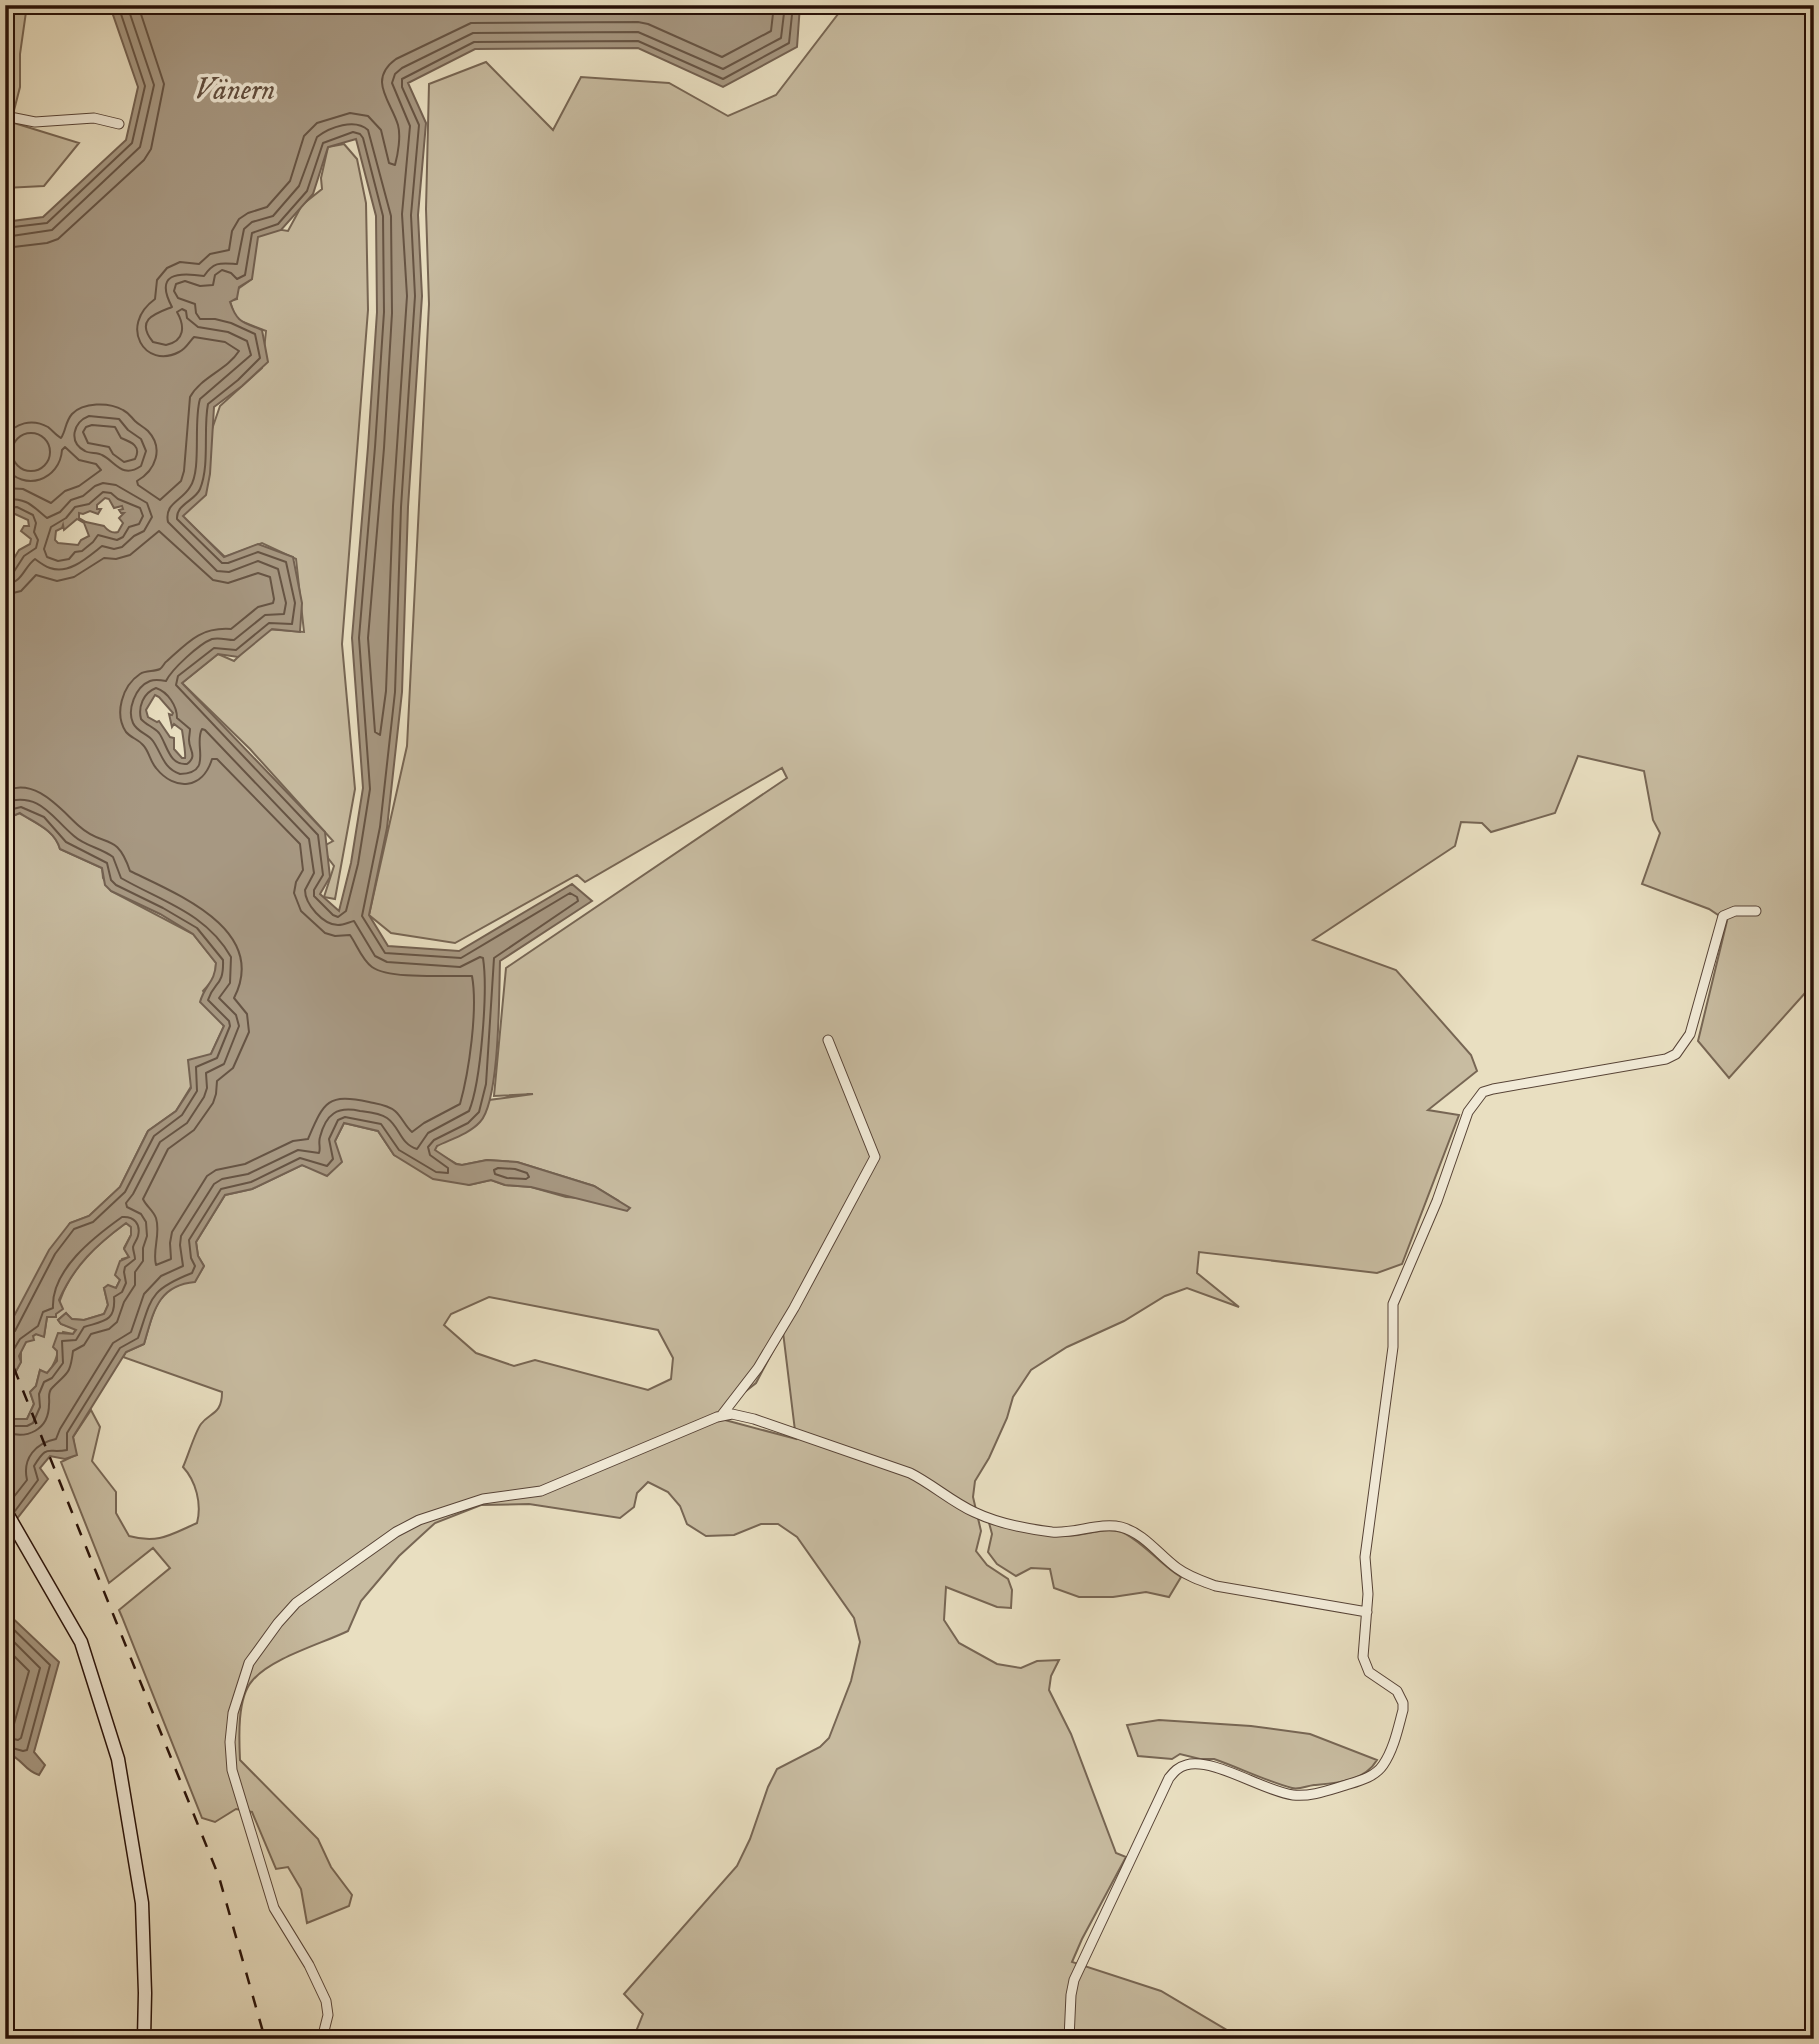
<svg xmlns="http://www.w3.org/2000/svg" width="1819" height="2044" font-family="'IM FELL English',serif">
	<rect width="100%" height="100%" fill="#e9dfc1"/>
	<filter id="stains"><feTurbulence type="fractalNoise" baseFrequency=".00286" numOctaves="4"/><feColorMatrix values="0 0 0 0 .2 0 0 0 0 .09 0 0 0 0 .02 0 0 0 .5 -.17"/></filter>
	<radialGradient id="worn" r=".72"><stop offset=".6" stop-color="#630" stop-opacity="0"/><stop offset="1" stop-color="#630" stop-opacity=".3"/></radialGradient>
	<path fill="#c8bca1" stroke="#776654" stroke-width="2" fill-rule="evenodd" d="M5,5h22l-7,49v33l-9,35 68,21 -35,43 -39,2z
		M845,5h969v978l-85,95 -31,-37 29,-120 -18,-12 -67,-25 18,-51 -7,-13 -9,-49 -66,-15 -23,57 -64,19 -9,-9 -21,-1 -6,24 -142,94 83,30 75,85 6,16 -49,39 31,5 -57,149 -25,9 -178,-21 -2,21 42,34 -52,-19 -22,8 -41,25 -57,26 -36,23 -18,27 -6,21 -18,40 -14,23 -2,16 8,34 -5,20 11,14 21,14 4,11 -1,18 -14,-1 -51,-20 -2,33 15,23 38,21 24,4 16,-7 22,-1 -8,16 -2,14 22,44 45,119 10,4 -44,82 -10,23 89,29 81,48h-609l10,-25 -19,-20 113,-128 13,-27 18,-52 9,-18 43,-22 9,-9 22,-57 9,-39 -6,-24 -57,-81 -19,-13h-17l-27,11 -28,1 -19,-12 -7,-18 -12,-14 -20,-10 -11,11 -3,14 -14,11 -91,-14 -48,1 -46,18 -36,33 -38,45 -13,30c-27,13 -77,27 -96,50 -15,17 -13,57 -12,79l78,79 13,28 21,28 -3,11 -42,17 -6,-34 -13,-22 -12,2 -24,-57 -16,-3 -21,13 -13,-4 -80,-201 -3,-7 51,-42 -17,-20 -44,35 -48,-121 15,-7 -3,-18 18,-27 9,17 -8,34 24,31v21l13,23c29,8 41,-1 68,-13 5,-19 -1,-42 -14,-56 5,-11 12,-35 18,-43 9,-12 21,-9 21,-32l-99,-35 3,-5 18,-8c9,-31 13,-59 51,-63l9,-15 -6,-10 -2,-14 29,-47 27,-6 50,-24 12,4 21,-28 9,-18 34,8 16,24 75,30 22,-5 14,5 26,2 35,10 53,4 -25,-15 -77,-24 -30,-2 -25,5 -5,-1 -21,-12 -2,-4c27,-21 42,-9 55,-48l44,-6 -39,2 12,-128 281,-190 -5,-10 -197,114 -8,-7 -122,68 -64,-10 -22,-18 38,-169 22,-442 -3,-95 3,-125 57,-22 67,68 28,-53 88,6 59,33 48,-21zM489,1297l169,33 15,28 -2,21 -23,11 -113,-30 -21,6 -38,-13 -32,-28 7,-11zM783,1332l13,107 -71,-19 7,-18 24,-19z
		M344,144l13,15 9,44 2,107 -26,334 13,145 -20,110 -11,-2 10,-31 -6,-8 -4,-12 9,-5 -83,-92 -68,-66 36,-29 16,7 32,-32 38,3 -8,-73 -34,-16 -37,14 -43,-41 38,-110 42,-38 4,-37 -28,-11 -3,-3 -5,-16 7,-2 -2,-8 17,-12 -3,-29 14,-23 25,4 14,-26 20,-16 -1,-11 7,-31z
		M19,813c16,10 36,17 41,36l42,19 1,10 8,13 82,43 23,29 -1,15 -12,13 21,35 -13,28 -35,57 -28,20 -28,56 -31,29 -19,7 -65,110v-519l3,4z
		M126,1223l5,4v8l-7,13 5,9 -7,2 -2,21 -4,8h-12l4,17 -4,9 -20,6 -13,-1 -5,-6 -8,7 3,4 15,5 -3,5 -10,-2c-5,15 -5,30 -16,42l-7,-4 -4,16 -6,6 4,12 -7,15h-14l-8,-10v-18l16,-29v-11l5,-9 10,-8 8,2 3,-19 9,-3c9,-41 37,-67 70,-91z
		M988,1519c29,7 61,20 90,16 16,-2 32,-9 48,-1 20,11 35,31 55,43l-12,20 -23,-5 -33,5h-34l-25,-9 -4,-19 -19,-1 -15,8 -19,-12 -9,-12 4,-18z
		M1159,1720l92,6 59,8 67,26c-13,22 -40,23 -63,25 -8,1 -15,5 -22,3 -26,-7 -52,-20 -78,-29h-14l-20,-5 -8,5 -34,-3 -11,-31z"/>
	<path fill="#a79882" stroke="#736151" stroke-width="2" fill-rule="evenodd" d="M113,5h687l-3,42 -74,40 -85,-39 -163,1 -67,34 18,40 -8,92 4,81 -14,211 -6,185 -15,136 -18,87 19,31 71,5 113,-67 20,17 -92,60c-1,32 0,140 -20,161 -11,12 -29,17 -43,24l-2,4 21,14 6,1 25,-5 30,2 77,24 36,22 -3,3 -96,-24 -26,-2 -14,-5 -22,5 -36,-6 -39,-24 -16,-24 -34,-8 -9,18 7,21 -15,14 -25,-11 -50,24 -27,6 -29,47 2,14 6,10 -9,16c-38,3 -42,32 -51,62l-18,8 -53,85 4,18 -12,4 -15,-3 -10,12 8,11 -43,55v-125l8,10h14l7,-15 -4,-12 6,-6 4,-16 7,3 10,-12v-10l-4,-4 5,-14 15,1 3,-4 -15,-6 -3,-4 8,-7 6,6 12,1 20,-6 4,-9 -4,-17 4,-3 8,3 4,-8 -5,-5 5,-14 9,-4 -5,-8 7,-14v-8l-5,-4c-30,22 -52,43 -67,77l4,9 -7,5v3h-9l-3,20 -8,-3 -3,2 1,4 -8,2 -7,14 2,6 -16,29v-58l44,-83 21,-27 19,-7 31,-29 28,-56 28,-20 15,-23 -3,-28 23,-6 13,-28 -24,-24c5,-18 15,-19 16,-39l-23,-29 -33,-20 -49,-23 -6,-6 -3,-17 -42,-19c-5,-19 -25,-26 -40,-36l-12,5 -3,-4v-241l14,-23 11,-6 1,-5 -10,-8 3,-5h5l-1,-6 -13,-6 -10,-1v-291l38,-5 83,-77 12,-53 -27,-78zM356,139l20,77 1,96 -9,135 -16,191 11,150 -12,75 -12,48 -19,-17 10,-17 -5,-45 -143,-149 36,-29 20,3 34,-28 28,3 2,-29 -9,-46 -35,-13 -34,13 -41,-41 23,-21 4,-21 4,-67 28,-21 26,-24 -6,-32c-19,-8 -25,-7 -32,-28l7,-4 2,-11 13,-8 6,-42 23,-7 32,-36 15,-47zM105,498l4,1 5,9 8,-2 1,3 -4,1 2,3h3l-5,5 4,5 -5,9c-6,2 -10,-1 -14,-6l-18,-4 -7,-4v-5l4,1 7,-3 8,3 3,-5h-4v-4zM77,519l7,4 5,13 -8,4 -3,5 -20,-2 -3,-3 1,-9 6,-3 1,-3 1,5zM155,695l4,2 14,16 -1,2 -3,-1 3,13 2,-3 8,6c1,7 4,24 3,28h-3l-8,-9v-11l-4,-1 -11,-16 -2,1 -9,-5 -2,-7z
		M5,1611l54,51 -25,90 11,13 -6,10c-16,-5 -15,-16 -34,-23z"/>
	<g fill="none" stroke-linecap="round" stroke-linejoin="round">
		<path stroke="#665444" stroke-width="2" d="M353,132l7,2 3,4 20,78 1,96 -9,135 -16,191 11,151 -12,75 -12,47 -8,6 -5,-2 -19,-19v-6l9,-15 -5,-40 -142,-150 2,-9 36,-28 22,2 33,-27 23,1 3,-21 -9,-41 -28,-10 -30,11h-6l-45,-44c-1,-15 18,-18 23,-30 10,-24 3,-60 8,-85l30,-24 22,-22 -5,-24 -24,-11 -16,-4h-15l-4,-6 -1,-9 -17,-6 -4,-7 2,-7 9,-3 15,5 13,-1 2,-10 7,-5 9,3 6,6 8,-4 7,-42 26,-9 29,-33 16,-48z
			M5,228l42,-5 85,-80 13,-57 -27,-81
			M5,237l47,-7 88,-83 14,-62 -27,-80
			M5,248l42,-5 11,-4 86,-79 7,-11 13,-65 -26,-79
			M89,416l30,3 9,11 13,9 5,12 -5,15c-19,13 -25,-4 -39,-11 -5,-3 -12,-1 -17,-4 -17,-9 -12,-29 4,-35z
			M92,425l23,2 6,11c10,4 21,8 14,21l-11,3 -11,-8 -4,-7 -21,-4 -5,-11 3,-5z
			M12 452a19 19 0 1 1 38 0a19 19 0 1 1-38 0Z
			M5,437c10,-14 27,-19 43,-10 5,4 9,9 13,11 5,-7 4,-16 11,-24 11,-12 37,-12 51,-4 6,3 8,7 12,11 4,4 9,6 13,10 16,17 8,39 -11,50l1,4 22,15 21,-19 3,-10 6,-74c11,-20 37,-27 49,-46l-14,-9 -31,-5c-5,5 -8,12 -15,15 -34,18 -61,-26 -24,-53l2,-19 10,-12 13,-6 19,2 11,-10 19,-4 3,-19 7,-12 9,-6 19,-6 23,-26 14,-45 13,-13 33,-10 18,3 13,14 8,33 6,2c3,-11 6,-29 3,-40 -7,-24 -31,-45 -2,-66l75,-36 167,-1 10,2 74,33 49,-26 3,-26
			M5,467c19,26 55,13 57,-17l3,-3 14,13 17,4 5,6 -22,16 -14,5 -14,12 -28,-14 -18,-1
			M103,492l8,1 7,6 22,9 3,8 -4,8 -10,3 -6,10 -6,3 -19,-5 -5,7 -11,9 -7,1 -6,7 -11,2 -11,-4 -3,-8 7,-22 15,-9 9,-11 14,-3z
			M5,499c23,-1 27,7 42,19l13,-6 11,-12 12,-4 12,-10 8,-3 13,2 31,18 5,14 -8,14 -10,5 -12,11 -8,2 -12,-3c-14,11 -33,29 -52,22 -6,-2 -11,-6 -15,-9 -12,9 -12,24 -30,25
			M5,508l12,-1 16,8 3,8 -2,9 4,8 -2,8 -12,8 -11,17 -8,3
			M5,595l16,-4 15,-16 21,6 17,-4 30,-19 12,1 14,-4 29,-24 54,49 15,3 30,-10 12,4 4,22 -1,4 -15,4 -27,22c-30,-2 -42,12 -64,32 -3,2 -4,6 -7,8 -6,3 -14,1 -20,5 -18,12 -26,40 -14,58 5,6 12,7 17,13 6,6 7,16 13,23 19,24 47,21 56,-9h5l83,85 3,26 -7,12 -2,11 7,18 24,22 10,3 15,-1c7,10 12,25 22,32 18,13 79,8 100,9 6,33 -3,96 -12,128l-36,19 -12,9c-7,-6 -10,-15 -17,-21 -7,-6 -17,-7 -26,-9 -42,-9 -45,0 -61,37l-15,2 -48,23 -29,6 -9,6 -35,56 -2,11 1,16 -15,6c-4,-15 5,-31 0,-47 -3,-8 -10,-12 -13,-19l25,-50 26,-19 19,-27 3,-9 1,-13 16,-13 16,-36 -2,-18 -13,-16c35,-68 -57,-104 -104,-127 -14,-41 -26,-22 -51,-45 -19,-17 -43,-49 -74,-35
			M156,688c12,4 21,18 21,30l13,11c0,4 -1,7 -1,11 0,10 9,16 -2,24 -18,2 -20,-20 -28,-31 -5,-6 -13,-8 -18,-14 -3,-12 2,-26 15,-31z
			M5,802c36,-10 46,15 69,34 11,10 27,12 39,21l8,21c42,24 85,35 110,79l-1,26 -11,15 17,17 3,11 -15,38 -18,9 1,15 -3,9 -17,26 -27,19 -27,52 -7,9 1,4 14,7 5,8 1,14 -4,12v13l-8,11v13l-11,17 -7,20 -8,7 -18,5 -7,11 -11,6c-3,25 -6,21 -21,37 -5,5 -2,11 -3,16 0,26 -22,36 -44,28
			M5,811l16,-4 23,10 22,25 41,21 4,17 5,5 47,23 34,20 26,32c1,27 -9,21 -15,40l21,21 1,5 -13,32 -21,9 1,24 -15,24 -28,21 -29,56 -32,30 -19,7 -19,25 -40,77 -10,4
			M498,1168l17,1 12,4 2,4 -3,2 -19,-1 -12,-4 -1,-4z
			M5,1374l8,-12 1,-13 6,-10 18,-13 5,-14 10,-4c-2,-38 41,-71 69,-91 12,-1 19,7 16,19 -1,4 -4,7 -5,11 0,4 2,8 2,12l-10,8 -1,5 2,11 -4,9 -8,5c2,25 -11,24 -30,30l-8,13 -14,1 1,22 -11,15 -8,4 -5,12 1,13 -7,16 -6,3h-14l-8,-5
			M9,1503l18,-23c-5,-22 9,-37 29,-41l4,-10 53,-86 18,-11 13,-38 17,-18 22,-10 -3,-21 1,-9 33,-52 8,-5 26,-5 50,-24 21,3c2,-5 -1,-10 1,-16 6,-23 17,-31 40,-26 8,1 20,2 27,7 13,9 13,26 30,31l11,-16 41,-22c12,-29 19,-121 14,-153l-3,-1 -20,10 -73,-5 -12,-6 -21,-35c-5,1 -10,4 -16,4 -15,0 -33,-21 -33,-35l9,-17 -5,-34 -104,-109 -3,-1c-9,16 12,44 -22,45 -17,-6 -18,-20 -27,-33 -5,-7 -16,-9 -20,-18 -6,-13 2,-36 17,-42 5,-2 11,-1 16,0 6,-12 33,-37 46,-42 7,-2 15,1 22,1l31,-25 19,-1 2,-11 -8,-34 -20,-8 -29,11 -12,-1 -49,-49c-4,-19 14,-21 22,-35 12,-17 3,-65 10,-88l51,-44 -4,-14 -19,-9 -30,-5 -11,-9 -1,-7 -4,-2 -5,3c8,14 8,29 -11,33l-13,-3c-19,-23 4,-29 19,-35 -18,-34 6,-35 32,-31 10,-15 17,-13 33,-12l7,-35 8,-7 21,-6 26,-30 18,-49c13,-10 38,-19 51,-7l23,86 1,97 -8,135 -16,190 7,94 5,3 6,-44 7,-185 14,-210 -5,-82 8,-88 -18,-43 3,-9 7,-6 71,-35 165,-1 85,37 58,-31 4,-33
			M15,1511l23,-31 -4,-14c14,-23 13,-12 33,-16v-17l53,-85 18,-10c14,-41 11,-48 54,-65l3,-7 -4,-8 -2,-18 32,-51 30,-7 49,-24 27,8 6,-7 -4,-20 9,-19 7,-3 36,7 18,26 37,22 12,1v-5l-18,-13 -2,-8 6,-7 34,-17 11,-11 7,-28 8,-126 84,-57 -1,-4 -7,-4 -109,65 -76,-5 -23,-37 18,-89 15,-135 6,-185 14,-211 -4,-81 8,-90 -17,-38v-8l72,-37 164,-1 85,38 66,-36 4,-38
			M5,1621l45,44 -23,85 -4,1 -18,-5
			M5,1633l35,35 -19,70 -3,2 -13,-3
			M5,1647l24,24 -15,53 -9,3"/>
		<defs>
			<path id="street" d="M5,116l30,6 59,-4 25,6
				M721,1416l37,-48 36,-60 81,-151 -47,-117
				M322,2039l6,-24 -2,-14 -17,-36 -35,-57 -42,-138 -2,-28 3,-29 16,-50 29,-40 18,-20 100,-71 23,-12 64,-21 58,-8 176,-74 15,-3 22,5 156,54c22,11 42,29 64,39 23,11 53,17 78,20 23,2 48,-10 69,-5 23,6 38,28 56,41 12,9 25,13 39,18l151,26
				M1069,2039l2,-44 3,-15 95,-202c5,-6 9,-11 17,-13 27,-8 77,26 107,30 18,2 36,-5 53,-10 13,-4 29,-8 37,-20 11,-16 15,-37 20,-55v-7l-6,-12 -28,-19 -6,-15 5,-63 -3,-37 28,-210v-43l44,-103 31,-89 15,-20 10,-3 173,-30 10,-5 14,-20 33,-118 12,-5h21"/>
			<path id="secondary" d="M5,1510l76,132 37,117 24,144 3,90 -1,46"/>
		</defs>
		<use href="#street" stroke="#574336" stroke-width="11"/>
		<use href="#secondary" stroke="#260f07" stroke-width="15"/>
		<use href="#street" stroke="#f1ead7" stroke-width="9"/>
		<use href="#secondary" stroke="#f1ead7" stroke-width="12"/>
		<path stroke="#260f07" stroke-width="2.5" stroke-dasharray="12 12" stroke-linecap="butt" d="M5,1346l214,531 46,162"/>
	</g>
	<g text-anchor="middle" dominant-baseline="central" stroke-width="7" stroke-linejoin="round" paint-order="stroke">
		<g font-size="30" font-style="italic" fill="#604d3e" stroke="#f1ead7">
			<text x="235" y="91">Vänern</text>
		</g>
	</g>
	<rect width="1819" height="2044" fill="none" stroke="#e9dfc1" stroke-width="28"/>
	<rect x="7" y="7" width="1805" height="2030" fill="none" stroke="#260f07" stroke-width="3.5"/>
	<rect x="14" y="14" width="1791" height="2016" fill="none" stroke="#260f07" stroke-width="2"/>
	<rect width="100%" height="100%" filter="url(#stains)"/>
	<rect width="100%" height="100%" fill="url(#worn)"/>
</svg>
